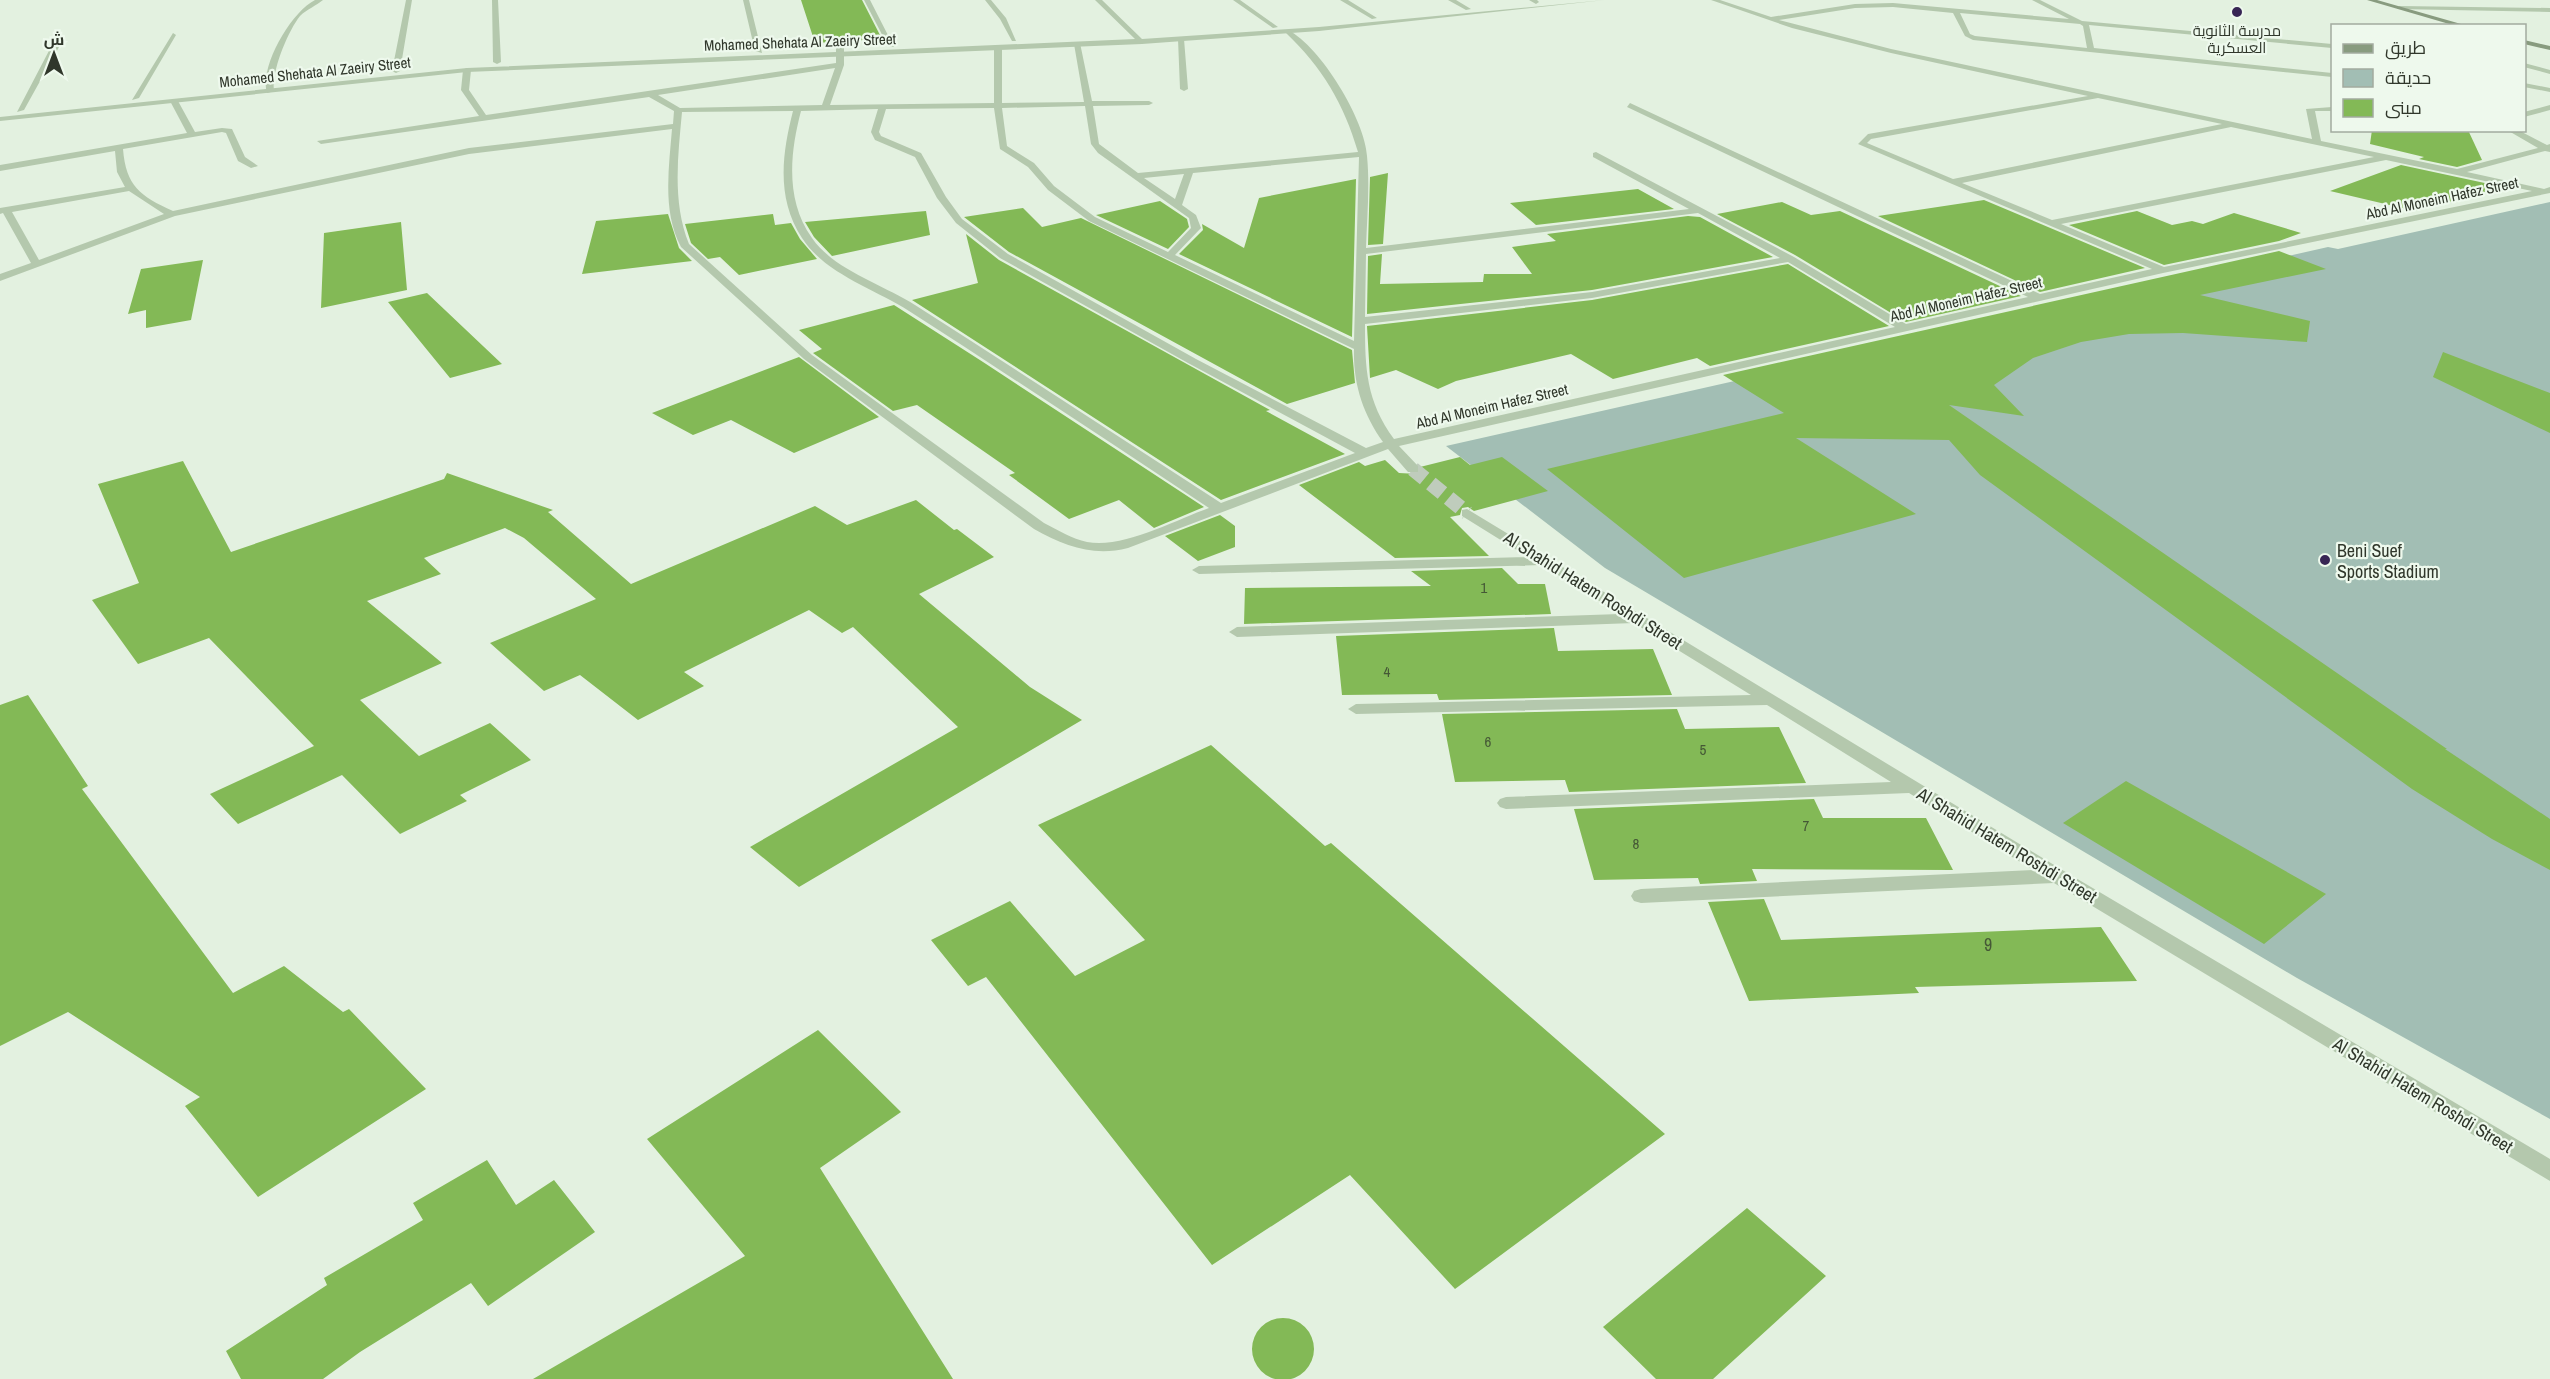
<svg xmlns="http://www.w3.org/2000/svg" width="2550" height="1379" font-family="'Archivo Narrow',Cairo,sans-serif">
	<rect width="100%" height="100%" fill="#e3f1e0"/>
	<path fill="#a2beb4" d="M2550,202v917l-253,-141 -692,-410 -159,-122 882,-199 10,2z"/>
	<path fill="#83b956" d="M801,0h61l20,39 -67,4z
		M2372,130h96l14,30 -25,7 -38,-8 5,-2 -54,-13z
		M2401,165l93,20 2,4 -81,22 -85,-20z
		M1388,173l-5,71 -15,1 2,-68z
		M1356,179l-4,158 -173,-83 24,-24 -1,-6 42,24 15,-50z
		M1638,189l36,20 -138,16 -26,-22z
		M1984,200l161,68 -105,24 -162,-76z
		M1160,201l27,18 2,8 -21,22 -72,-34z
		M1782,202l29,13 29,-4 181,85 -115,26 -111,-67 -78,-41z
		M1023,208l19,19 39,-9 271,132 3,33 -68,21 -278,-152 -45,-35z
		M926,211l4,24 -98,21 -18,-19 -9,-15z
		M2137,211l35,14 20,-4 11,3 31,-11 67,20 -22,8 -115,24 -95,-40z
		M668,214l11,34 13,13 -110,13 14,-53z
		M773,214l2,11 16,-2 9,16 17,20 -78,16 -19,-18 -12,2 -17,-16 -6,-19z
		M1688,216l12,1 73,40 -181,33 -225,24 1,-58 14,-2 -2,30 103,-2 1,-8h48l-20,-27 44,-6 -9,-7z
		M401,222l6,68 -86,18 3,-75z
		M966,234l33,26 271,150 -4,1 79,43 -124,46 -309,-200 66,-17z
		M2279,251l47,18 -126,26 110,26 -3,21 -124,-9 -54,1 -48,8 -48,16 -39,27 30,31 -75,-11 498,344h-2l105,70v51l-58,-31 -80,-50 -432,-314 -31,-35 -153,-2 120,76 -232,64 -137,-109 237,-56 -61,-38z
		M203,260l-12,60 -45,8v-18l-18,4 13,-45z
		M1788,264l101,62 -179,40 -13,-8 -84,21 -42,-25 -115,27 -18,8 -42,-19 -26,8 -3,-52 225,-26z
		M427,293l75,71 -52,14 -62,-76z
		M894,305l89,57 221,145 -50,21 -35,-28 -50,19 -60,-44 6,-2 -98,-68 -24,6 -80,-58 9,-4 -23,-19z
		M2443,352l107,41v40l-117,-56z
		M799,357l80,60 -85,36 -63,-33 -38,15 -41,-22z
		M1460,457l10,8 32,-8 46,34 -74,20 -6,-4 -6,1 -2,7 -10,2 39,39 -94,2 -96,-73 60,-23 6,4 20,-6 14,13 19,1 2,-7z
		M183,461l48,91 213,-73 3,-6 106,37 -5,2 83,72 184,-78 32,19 69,-25 38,30 3,-1 37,28 -75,37 111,93 52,33 -283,167 -49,-40 208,-120 -105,-100 -11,6 -33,-23 -125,62 20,14 -66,34 -58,-45 -36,16 -54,-48 106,-44 -72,-61 -19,-10 -81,30 17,16 -74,27 75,62 -82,37 59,56 71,-33 41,37 -71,35 7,6 -67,33 -58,-59 -104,49 -28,-30 104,-48 -105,-108 -71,26 -46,-64 47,-17 -41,-99z
		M1220,515l15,11v21l-37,14 -33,-25z
		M1502,568l16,16h27l6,30 -307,10 1,-36 186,-2 -20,-15z
		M1554,628l4,23 95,-2 19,46 -233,5 -2,-6 -95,1 -6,-59z
		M28,695l60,91 -6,3 151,204 51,-27 59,46 6,-3 77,80 -168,108 -73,-91 15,-9 -132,-85 -68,34v-341z
		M1677,709l8,20 94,-2 27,56 -237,9 -4,-12 -110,2 -13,-68z
		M1211,745l114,101 6,-3 334,291 -210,155 -105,-114 -138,90 -226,-288 -18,9 -37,-46 79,-39 65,75 70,-36 -107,-115z
		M2126,781l200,113 -62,50 -201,-121z
		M1814,799l9,19h103l27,52 -201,-1 5,12 -57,3 -2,-6 -104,2 -20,-71z
		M1764,899l17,41 320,-13 36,54 -222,6 4,6 -170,8 -41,-99z
		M818,1030l83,82 -81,56 133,211h-420l212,-123 -98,-117z
		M487,1160l29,45 38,-25 41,52 -107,74 -17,-23 -111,69 -37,27h-82l-15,-28 101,-66 -3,-7 99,-58 -10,-17z
		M1747,1208l79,68 -113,103h-57l-53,-52z
		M1252 1349a31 31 0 1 1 62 0a31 31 0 1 1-62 0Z"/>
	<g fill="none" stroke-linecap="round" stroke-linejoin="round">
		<path stroke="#bfccbc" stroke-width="15" stroke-dasharray="15 8" stroke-linecap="butt" d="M1413,469l54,44"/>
		<path fill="#b4c8ad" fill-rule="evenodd" d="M315,0h8c-7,6 -16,9 -23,16 -12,15 -29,56 -26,75l-7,2c-8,-26 24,-81 48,-93z
			M406,0h6l-12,71 -4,2 -4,-2z
			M492,0h6l3,62 -4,2 -4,-2z
			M743,0h6l13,53 -7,-2z
			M864,0h6l24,47 -6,-1z
			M985,0h6l15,18 10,23h-4l-12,-22z
			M1233,0h7l38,27 -5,1z
			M1340,0h8l29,18 -5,1z
			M1448,0h8l15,9 -5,1z
			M1529,0h8l2,2 -3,2z
			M1711,0h9l51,17 84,-13 38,-1 176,16 -37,-19h8l42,21 250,23v4l-243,-23 5,23 238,25v4l-359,-37 -8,-4 -12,-23 -60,-6 -38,1 -76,12 112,29 421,90 -6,-30 26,-2v4h-17l6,30 136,28 81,-21 -31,-18h11l29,15 3,-1v8l-5,-1 -78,21 77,17 6,-2v6l-387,80 -764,173 19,20v6h-10l-20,-23 -260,99c-35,9 -63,-2 -94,-19l-230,-170 -123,-112c-19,-35 -12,-80 -9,-118l-203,25 -294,62 -175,65v-7l31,-11 -28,-50 -3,1v-6l125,-21 -8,-15 -2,-21 -115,20v-6l187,-32 -17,-32 4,-2 4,2 17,31 27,-4 10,1 13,28 13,9 -7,2 -13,-7 -12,-28 -4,-1 -99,17c3,37 17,47 50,62l296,-63 204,-24 1,-13 -25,-14 -328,47 -4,-3 162,-25 -18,-26 2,-20 4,-2 4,2 -2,20 17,25 350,-52v-15l4,-2 4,2v17l-14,40 164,-2v-55l4,-2 4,2v55l82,-1 -10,-58 6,-1 12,58h57l4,2 -4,2 -56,1 6,38 39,29 220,-21c-14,-48 -36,-85 -72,-119l2,-3c33,17 77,90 79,126 3,30 0,62 -1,92l323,-39 -96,-52v-4l3,-1 198,105 112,67 122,-27 -401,-190 3,-4 410,191 112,-25 -294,-125 10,-10 220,-38 -197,-43 -99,-25zM1960,13l120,11 3,2 4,22 -112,-12 -5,-2zM835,68l-13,37 -142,3 -22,-13zM2098,98l124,26 -269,55 -86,-36 4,-4zM1085,106l6,38 7,9 91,65 2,10 -23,24 -73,-35 -41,-31 -20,-23 -27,-17 -5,-38zM994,108l6,41 28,18 20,23 41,31 265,128c-1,35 9,65 29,93l-17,6 -170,-89 -188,-105 -46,-35 -16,-22 -25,-44 -40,-17 -2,-4 7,-23zM878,109l-7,23 4,8 40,17 22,41 19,25 44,35 188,105 167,90 -134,50c-102,-66 -204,-133 -306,-198 -33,-21 -81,-35 -103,-67 -27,-38 -22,-85 -11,-127zM793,111c-11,43 -17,87 9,127 23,36 73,51 107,73 101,65 200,131 300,197 -34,12 -86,41 -122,34 -15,-3 -29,-12 -43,-19l-232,-168 -123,-111c-17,-42 -11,-88 -7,-132zM2231,127l143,30 -322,63 -90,-37zM1359,157l-5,184 -179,-86 26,-27 -5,-13 -14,-10 11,-32zM2386,160l146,31 -368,76 -103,-43zM1184,174l-9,25 -31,-21zM129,191l35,23 -125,46 -27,-48zM1698,213l82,45 -188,34 -227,25 1,-63zM1788,262l107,65 -501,112c-28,-38 -29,-71 -29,-115l227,-26z
			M2399,6l151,2v4l-153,-3z
			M173,33l3,2 -37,63 -7,2z
			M1181,37l3,2 4,50 -4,2 -4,-2 -2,-50z
			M52,45l7,2 -35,63 -7,2z
			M2524,63l26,7v4l-26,-7z
			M2524,83l26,5v4l-26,-5z
			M2550,105v5l-26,7v-5z
			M1467,509l597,362 486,288v22l-496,-298 -413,20 -7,-2 -3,-5 3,-5 7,-2 392,-19 -124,-77 -403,16 -6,-2 -3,-4 3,-4 6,-2 385,-15 -124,-77 -411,9 -8,-5 8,-5 395,-9 -117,-72 -397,14 -8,-5 8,-5 383,-13 -78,-49 -343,9 -7,-4 7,-4 329,-9 -66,-41v-6z"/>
		<path fill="#b4c8ad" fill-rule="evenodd" d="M1095,0h7l40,39 177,-12 286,-27 -286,31 -177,13 -675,28 -467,49v-4l467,-49 668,-29z"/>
		<path fill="#889b7f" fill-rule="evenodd" d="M2367,0h10l91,26h-12z
			M2524,40l26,6v4l-26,-6z"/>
	</g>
	<g fill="#372554" stroke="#eef9ed" stroke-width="2">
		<circle cx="2237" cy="12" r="6"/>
		<circle cx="2325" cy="560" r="6"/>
	</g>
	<g text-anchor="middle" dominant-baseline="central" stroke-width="4.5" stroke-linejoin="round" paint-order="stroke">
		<g font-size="15" fill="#30372b" stroke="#eef9ed">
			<text x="2237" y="30">مدرسة الثانوية<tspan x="2237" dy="17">العسكرية</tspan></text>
		</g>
		<g font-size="15" fill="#30372b" stroke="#eef9ed">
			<text transform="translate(800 42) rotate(-2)">Mohamed Shehata Al Zaeiry Street</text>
			<text transform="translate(315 72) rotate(-6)">Mohamed Shehata Al Zaeiry Street</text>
			<text transform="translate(2442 198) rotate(-12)">Abd Al Moneim Hafez Street</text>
			<text transform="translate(1966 299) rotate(-13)">Abd Al Moneim Hafez Street</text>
			<text transform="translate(1492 406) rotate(-13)">Abd Al Moneim Hafez Street</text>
		</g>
		<g font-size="15" fill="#455836">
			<text x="1484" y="587">1</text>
			<text x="1387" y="671">4</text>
			<text x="1488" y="741">6</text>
			<text x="1703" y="749">5</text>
			<text x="1806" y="825">7</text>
			<text x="1636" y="843">8</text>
		</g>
		<g font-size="18" fill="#30372b" stroke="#eef9ed" text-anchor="start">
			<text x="2337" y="550">Beni Suef<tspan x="2337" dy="21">Sports Stadium</tspan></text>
		</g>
		<g font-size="18" fill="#30372b" stroke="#eef9ed">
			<text transform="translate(1593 590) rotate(32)">Al Shahid Hatem Roshdi Street</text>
			<text transform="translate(2007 845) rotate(31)">Al Shahid Hatem Roshdi Street</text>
			<text transform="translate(2423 1095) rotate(31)">Al Shahid Hatem Roshdi Street</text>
		</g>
		<g font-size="18" fill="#455836">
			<text x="1988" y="944">9</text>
		</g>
	</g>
	<rect x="2331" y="24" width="195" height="108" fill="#eef9ed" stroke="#a2ab9f" stroke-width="1.5"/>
	<rect x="2343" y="44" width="30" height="9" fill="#889b7f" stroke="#a2ab9f" stroke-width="1.5"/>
	<text x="2385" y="54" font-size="18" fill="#30372b">طريق</text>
	<rect x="2343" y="69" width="30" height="18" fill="#a2beb4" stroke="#a2ab9f" stroke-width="1.5"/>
	<text x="2385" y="84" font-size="18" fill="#30372b">حديقة</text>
	<rect x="2343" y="99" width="30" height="18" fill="#83b956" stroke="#a2ab9f" stroke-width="1.5"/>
	<text x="2385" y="114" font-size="18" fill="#30372b">مبنى</text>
	<g transform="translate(54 54)" stroke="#eef9ed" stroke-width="4.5" paint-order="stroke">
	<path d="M0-4.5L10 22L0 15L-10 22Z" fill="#30372b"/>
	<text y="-9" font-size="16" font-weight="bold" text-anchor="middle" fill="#30372b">ش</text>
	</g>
</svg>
